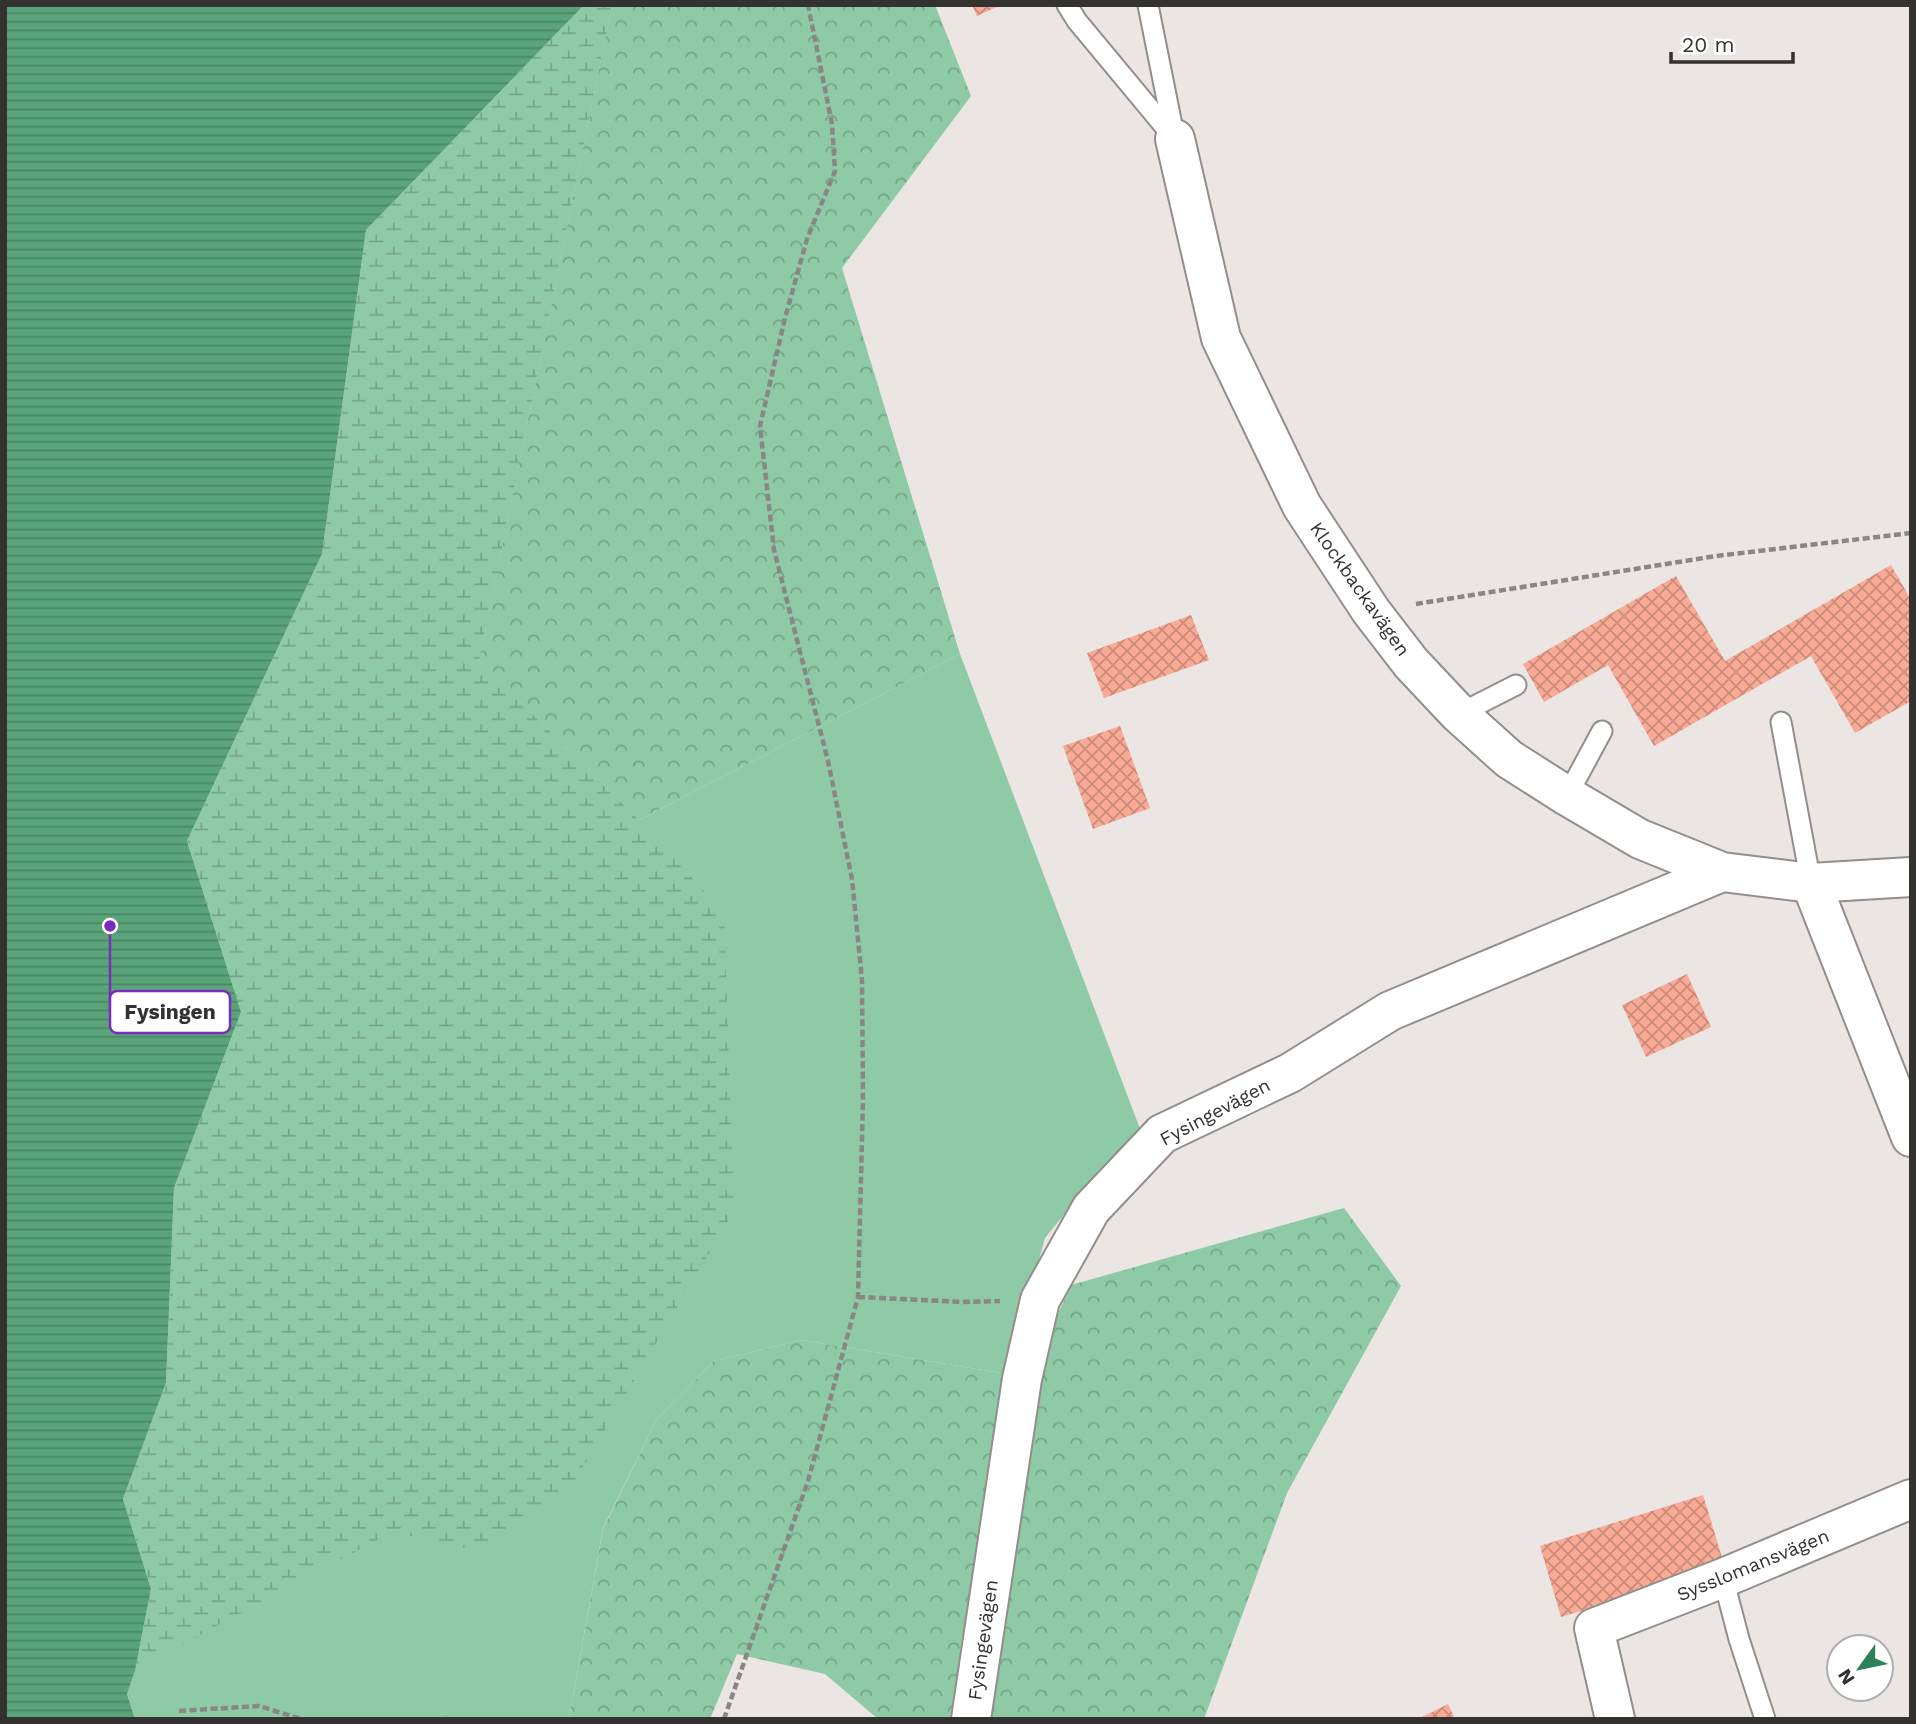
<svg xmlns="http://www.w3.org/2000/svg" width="1916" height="1724" font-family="'Work Sans',sans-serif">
	<defs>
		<pattern id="forest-crowns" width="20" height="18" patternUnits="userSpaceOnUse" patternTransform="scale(1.75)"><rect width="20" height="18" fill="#8ecaa6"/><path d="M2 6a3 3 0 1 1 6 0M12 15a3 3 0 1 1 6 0" fill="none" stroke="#75a588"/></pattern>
		<pattern id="wetland-marsh" width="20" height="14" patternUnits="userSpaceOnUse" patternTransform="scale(1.75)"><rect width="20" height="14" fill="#8ecaa6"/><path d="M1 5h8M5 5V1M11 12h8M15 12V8" fill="none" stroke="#75a588"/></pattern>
		<pattern id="water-rules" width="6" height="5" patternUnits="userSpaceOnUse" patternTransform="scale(1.75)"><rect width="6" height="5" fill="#5aa47a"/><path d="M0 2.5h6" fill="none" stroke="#4b8665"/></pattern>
		<pattern id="building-cross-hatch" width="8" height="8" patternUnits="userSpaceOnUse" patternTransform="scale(1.75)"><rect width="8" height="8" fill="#f9aa95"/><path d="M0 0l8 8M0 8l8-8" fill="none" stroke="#ca8b7a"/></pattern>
	</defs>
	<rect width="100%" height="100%" fill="#ebe5e3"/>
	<path fill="#8ecaa6" d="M584,5h28l-133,656 160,159 321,-166 182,480 -58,56 -39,48 -38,136 -205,-34 -88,21 -57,58 -54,109 -34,191h-434l-8,-25z"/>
	<path fill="url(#forest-crowns)" d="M612,5h323l36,91 -129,172 118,386 -321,166 -160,-159z
		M1344,1208l57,78 -114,207 -83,226h-223l50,-345 40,-89z
		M802,1340l205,34 -57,345h-72l-53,-45 -88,-20 -27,65h-141l34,-190 54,-110 57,-58z"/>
	<path fill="url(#wetland-marsh)" d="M584,5h28l-133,656 160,159 85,93 10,298 -158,268 -88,74 -96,-21 -257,138 16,-81 -28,-90 43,-116 8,-195 67,-176 -54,-171 135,-287 44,-324z"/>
	<path fill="url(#water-rules)" d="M5,5h579l-218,225 -44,324 -135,287 54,171 -67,176 -8,195 -43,116 28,90 -16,81 -8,24 8,25h-130z"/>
	<path fill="url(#building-cross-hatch)" d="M972,5h29l-24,11z
		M1891,565l20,35v101l-56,32 -44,-77 -157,90 -46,-81 -64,37 -21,-38 153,-88 49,85z
		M1191,615l18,45 -105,38 -17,-45z
		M1120,726l30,82 -57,21 -30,-83z
		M1687,974l24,53 -65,30 -24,-52z
		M1703,1495l22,72 -164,50 -21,-71z
		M1448,1704l7,15h-37z"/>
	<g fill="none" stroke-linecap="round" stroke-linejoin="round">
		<defs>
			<path id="service" d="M1067,5l10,16 98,118
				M1148,5l26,130
				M1459,714l57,-29
				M1781,722l30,161
				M1567,796l35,-65
				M1723,1578l16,61 26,80"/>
			<path id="minor" d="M1175,139l46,199 81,168 69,105 40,52 48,51 50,45 58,37 73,43 82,33 89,11 100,-6
				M1811,883l100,254
				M971,1719l51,-340 18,-79 51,-91 71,-75 128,-61 100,-62 332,-139
				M1615,1719l-21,-91 129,-50 188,-79"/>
		</defs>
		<use href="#service" stroke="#938e8c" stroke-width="23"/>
		<use href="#minor" stroke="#938e8c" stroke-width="42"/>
		<path stroke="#8a8685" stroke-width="4.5" stroke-dasharray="7 3.5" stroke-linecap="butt" d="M1416,604l300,-48 195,-23
			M858,1297l104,5 38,-1
			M179,1711l80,-5 42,13
			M445,1719h3
			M724,1719l84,-238 50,-184 5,-198 -1,-119 -10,-101 -24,-118 -54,-211 -14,-124 25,-108 22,-79 28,-68 -3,-47 -24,-119"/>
		<use href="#service" stroke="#fff" stroke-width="19"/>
		<use href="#minor" stroke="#fff" stroke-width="38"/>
	</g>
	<g text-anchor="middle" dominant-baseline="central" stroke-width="7" stroke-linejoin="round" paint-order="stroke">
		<g font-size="19" fill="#343131" stroke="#fff">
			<text transform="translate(1360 589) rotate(55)">Klockbackavägen</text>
			<text transform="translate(1215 1112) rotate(-28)">Fysingevägen</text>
			<text transform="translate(1753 1565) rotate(-22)">Sysslomansvägen</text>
			<text transform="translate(983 1640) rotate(-82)">Fysingevägen</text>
		</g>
	</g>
	<path fill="none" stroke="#7b2cbf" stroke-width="2.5" d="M110 926L110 1012"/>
	<circle fill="#7b2cbf" stroke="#fff" stroke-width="2.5" cx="110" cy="926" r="7"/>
	<rect fill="#fff" stroke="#7b2cbf" stroke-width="2.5" x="110" y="991" width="120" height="42" rx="7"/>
	<g font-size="21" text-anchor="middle" font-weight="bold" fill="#343131">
		<text x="170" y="1019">Fysingen</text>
	</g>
	<rect width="1916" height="1724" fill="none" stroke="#343131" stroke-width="14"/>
	<g transform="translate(1860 1668) rotate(237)"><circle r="33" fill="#ffffff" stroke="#aeadad" stroke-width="2"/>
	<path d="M0-5L12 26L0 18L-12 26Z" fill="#2a8256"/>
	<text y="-10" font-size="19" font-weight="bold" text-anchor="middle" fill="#343131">N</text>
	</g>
	<path d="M1671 52v10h122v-10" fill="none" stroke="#343131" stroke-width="3.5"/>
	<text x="1682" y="52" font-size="21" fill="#343131" stroke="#ffffff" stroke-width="5" paint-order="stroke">20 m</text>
</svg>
